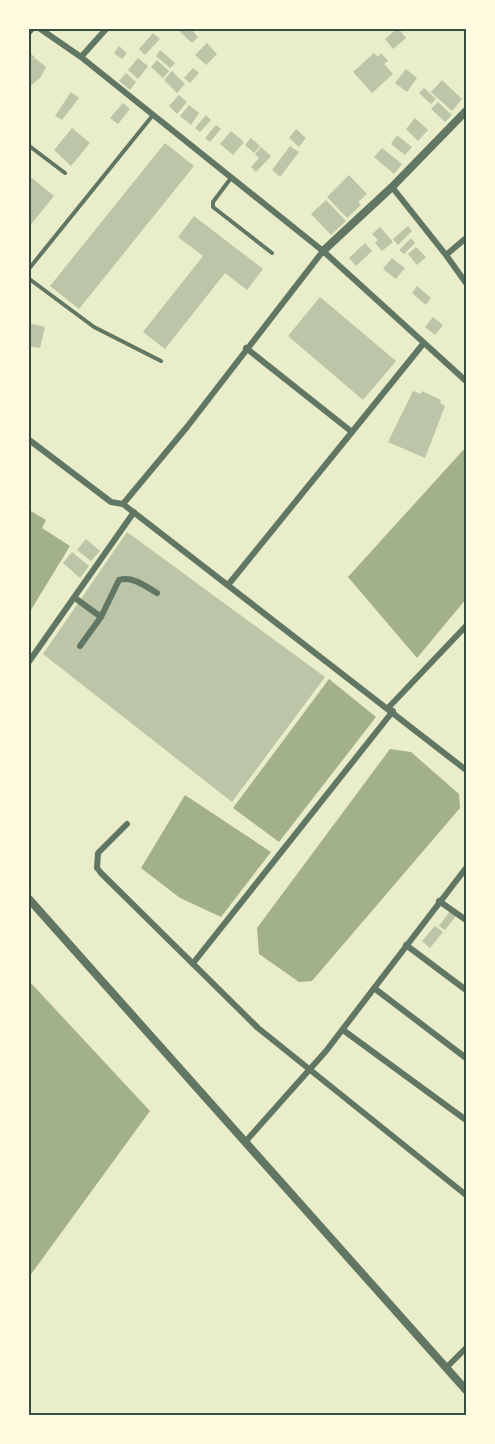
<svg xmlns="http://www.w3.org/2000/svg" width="495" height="1444" font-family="'Archivo Narrow',sans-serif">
	<rect width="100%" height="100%" fill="#e9edc9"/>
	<path fill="#a3b18a" d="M466,447v152l-49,59 -69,-81z
		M29,510l17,10 -4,8 28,18 -41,67z
		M329,679l47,38 -97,125 -46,-34z
		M390,749l21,3 48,42 1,14 -148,173 -13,1 -40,-28 -2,-26z
		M185,795l86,57 -50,65 -41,-19 -39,-30z
		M29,981l121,130 -121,166z"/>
	<path fill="#bcc5a7" d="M182,28h8l8,9 -6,6 -13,-12z
		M398,28l8,10 -13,11 -8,-10z
		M153,33l7,6 -15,16 -6,-6z
		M207,43l10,11 -11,11 -11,-10z
		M119,46l8,7 -5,6 -8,-6z
		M160,50l15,13 -5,5 -14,-12z
		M28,52l7,5 -6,7 6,-6 11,9 -6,11 -12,10z
		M374,53l4,4 3,-4 7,8 -4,3 9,10 -21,19 -19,-21z
		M138,58l10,8 -10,13 -10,-9z
		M157,60l12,11 -6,7 -12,-11z
		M193,68l6,5 -9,10 -6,-5z
		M406,69l11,9 -10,14 -12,-9z
		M172,71l13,13 -8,9 -13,-13z
		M126,73l10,9 -6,8 -11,-9z
		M442,80l20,19 -10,12 -21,-19z
		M424,88l12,11 -5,5 -12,-11z
		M71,92l8,6 -17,22 -7,-4z
		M179,95l8,7 -10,12 -8,-8z
		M438,102l14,13 -7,7 -14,-13z
		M123,103l7,6 -12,15 -8,-6z
		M189,105l10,8 -8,12 -11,-9z
		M206,115l5,5 -11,12 -5,-4z
		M415,118l13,12 -10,11 -12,-12z
		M216,125l5,4 -11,13 -5,-4z
		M72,128l18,15 -19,23 -17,-16z
		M296,129l10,9 -7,9 -10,-9z
		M231,131l13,11 -11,13 -13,-11z
		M397,135l15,12 -7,8 -14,-11z
		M251,138l9,8 -6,7 -9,-8z
		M165,143l29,23 -115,143 -29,-23z
		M290,146l9,6 -19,25 -8,-7z
		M261,147l10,9 -15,16 -5,-5 8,-9 -4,-4z
		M382,148l20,16 -8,10 -20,-17z
		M28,175l26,21 -26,32z
		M349,175l18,19 -9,8 3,3 -14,13 -20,-21z
		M326,200l20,21 -15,14 -20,-21z
		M194,216l69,53 -16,21 -22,-17 -60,76 -22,-17 60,-76 -25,-19z
		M408,226l4,5 -14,14 -5,-6z
		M380,227l13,15 -11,9 -7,-8 3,-3 -6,-6z
		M411,238l4,5 -11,11 -5,-4z
		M365,243l7,8 -16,15 -7,-8z
		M416,247l10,10 -9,8 -9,-11z
		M392,258l13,10 -9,11 -13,-10z
		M417,286l14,12 -5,7 -14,-12z
		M320,297l76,64 -33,39 -75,-64z
		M433,317l10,8 -8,10 -10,-8z
		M28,323l17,4 -5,21 -12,-2z
		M413,391l8,3 1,-3 19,9 -1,3 5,3 -20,52 -37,-16z
		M127,532l198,145 -93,125 -189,-148z
		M86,539l14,12 -9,10 -14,-11z
		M72,552l17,14 -9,12 -17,-15z
		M450,911l6,5 -11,14 -6,-4z
		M435,926l8,6 -13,16 -8,-7z"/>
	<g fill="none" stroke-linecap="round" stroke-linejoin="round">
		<path stroke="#617663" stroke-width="4" d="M28,35l6,-7
			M28,145l37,28
			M231,178l-18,24v5l59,46
			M28,270l125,-155
			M28,278l66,49 67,34"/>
		<path stroke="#617663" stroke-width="6" d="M39,28l42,29 242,194 143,130
			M81,57l26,-29
			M392,187l54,68
			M466,238l-20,17 20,28
			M352,432l71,-88
			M28,439l83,63 12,2 343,266
			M123,504l64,-77 136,-176
			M228,585l124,-153 -106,-84
			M75,598l26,19 -21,29
			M101,617l18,-37c14,-4 26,6 38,13
			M28,663l106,-151
			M388,708l78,-82
			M127,824l-29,29 -1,15 4,5 157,155 208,167
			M439,901l27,19
			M406,945l60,45
			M194,962l199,-251
			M374,988l92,70
			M343,1030l123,90
			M246,1141l80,-90 140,-183
			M447,1367l19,-19"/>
		<path stroke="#617663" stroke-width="8" d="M323,251l69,-64 74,-76
			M28,898l438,492"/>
	</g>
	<rect width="495" height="1444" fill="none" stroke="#fefae0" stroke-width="60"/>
	<rect x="30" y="30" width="435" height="1384" fill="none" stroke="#344e41" stroke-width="2"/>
</svg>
